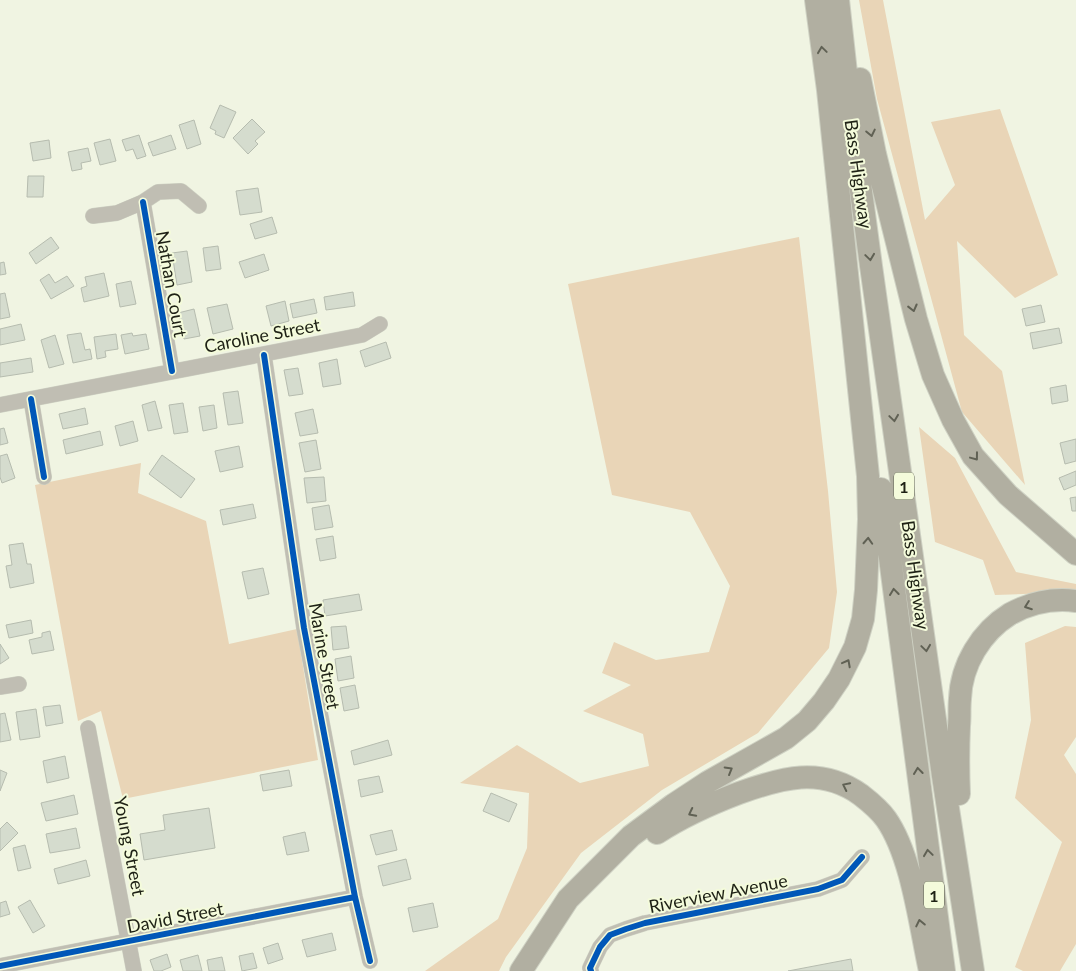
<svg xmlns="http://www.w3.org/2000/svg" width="1076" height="971" font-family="Lato,sans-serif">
	<rect width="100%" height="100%" fill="#f0f4e2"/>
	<path fill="#e9d5b7" d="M859,0h24l42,220 30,-35 -24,-63 69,-13 58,166 -43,23 -58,-57 7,94 38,36 23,114 -63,-73 -85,-313z
		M799,237l29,254 9,101 -8,56 -71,85 -96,57 -81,63 -75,104 -7,14h-74l73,-52 29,-71 2,-55 -69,-10 57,-38 63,38 69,-17 -6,-32 -60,-23 48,-26 -29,-12 12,-31 42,18 53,-8 21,-66 -40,-74 -78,-17 -44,-211z
		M919,427l36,31 61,114 60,12v5l-27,4 -54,2 -12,-35 -48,-18z
		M141,463l-3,30 68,28 23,123 68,-15 21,131 -195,39 -22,-88 -23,10 -43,-236z
		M1065,626l11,1v110l-12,18 12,19v170l-16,27h-37l-8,-4 47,-125 -47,-44 16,-78 -6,-77z"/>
	<path fill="#d5dcce" stroke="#b6bcaf" d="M220,105l16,7 -12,26 -9,-4 1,-3 -6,-3z
		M252,119l13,13 -10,9 3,3 -10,10 -15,-16z
		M194,120l7,24 -14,5 -8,-24z
		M139,135l7,21 -9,3 -4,-10 -7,2 -4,-11z
		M171,135l5,14 -23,7 -5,-13z
		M110,139l6,22 -16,4 -6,-22z
		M49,140l2,18 -18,3 -3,-18z
		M88,148l3,13 -10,2 1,6 -10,2 -4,-19z
		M28,176h16l-1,21h-16z
		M258,188l4,24 -22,3 -4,-24z
		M272,217l5,16 -22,6 -5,-15z
		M51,237l8,11 -23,16 -7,-11z
		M218,246l3,23 -15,2 -3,-23z
		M187,251l5,31 -15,3 -5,-32z
		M264,254l5,16 -24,8 -6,-16z
		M4,262l2,12 -6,1v-12z
		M104,273l5,23 -25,6 -3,-14 6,-2 -2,-9z
		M49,274l6,9 12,-7 7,10 -23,13 -11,-19z
		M131,281l5,23 -16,3 -4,-23z
		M353,292l2,14 -29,4 -2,-13z
		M5,293l5,24 -10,2v-25z
		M314,299l3,14 -24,5 -3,-14z
		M285,301l4,20 -18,5 -5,-20z
		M227,304l6,25 -20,5 -6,-26z
		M1041,305l4,17 -19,4 -4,-17z
		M194,309l6,27 -16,3 -6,-26z
		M21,324l4,16 -25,5v-16z
		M1059,328l3,15 -29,6 -3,-16z
		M81,333l4,17 5,-1 2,10 -19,4 -6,-28z
		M132,333l1,3 13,-2 3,15 -24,5 -4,-19z
		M116,334l2,15 -13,2 1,6 -9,2 -3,-22z
		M55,335l9,29 -15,4 -8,-28z
		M386,342l5,16 -26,9 -5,-16z
		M31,358l2,14 -33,5v-14z
		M337,359l4,25 -18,3 -4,-24z
		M298,368l5,26 -14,2 -5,-26z
		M1066,385l2,16 -16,3 -2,-16z
		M238,391l5,32 -15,2 -5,-32z
		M155,401l7,27 -14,3 -6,-26z
		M183,403l5,29 -14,2 -5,-29z
		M214,405l3,23 -14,3 -4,-24z
		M85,408l3,16 -25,5 -4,-15z
		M313,409l5,24 -18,3 -5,-23z
		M133,421l5,20 -18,5 -5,-20z
		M4,428l4,15 -8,2v-16z
		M100,431l3,14 -37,9 -3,-14z
		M1076,439v22l-11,3 -5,-21z
		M316,440l5,29 -16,3 -6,-29z
		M239,446l4,21 -23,5 -5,-21z
		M7,454l8,24 -13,5 -2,-6v-21z
		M162,455l33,24 -14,19 -32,-24z
		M1076,471v14l-12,5 -5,-12z
		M324,477l2,24 -19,2 -3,-25z
		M1076,497v14h-4l-2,-13z
		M253,504l3,14 -33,7 -3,-15z
		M329,505l4,22 -18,3 -3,-22z
		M333,536l3,22 -16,3 -4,-22z
		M23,543l4,21h4l3,19 -24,5 -4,-22 6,-1 -3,-20z
		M263,568l6,26 -21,5 -6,-27z
		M359,594l3,16 -37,6 -2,-16z
		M31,620l2,13 -24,5 -3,-13z
		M346,626l3,22 -16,2 -2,-23z
		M50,631l4,19 -22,4 -3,-14 13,-3v-4z
		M0,644l9,14 -9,6z
		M351,656l3,22 -16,3 -3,-22z
		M355,685l4,23 -15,3 -4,-23z
		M60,705l3,18 -17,3 -3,-19z
		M36,709l4,28 -20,3 -4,-28z
		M5,713l6,27 -11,2v-28z
		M388,740l4,15 -38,10 -3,-14z
		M65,756l4,22 -22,5 -4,-22z
		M0,770l7,3 -7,18z
		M289,770l3,16 -29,5 -3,-16z
		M379,776l4,16 -22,5 -3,-17z
		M491,793l26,11 -8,18 -26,-11z
		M74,795l4,19 -32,7 -5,-18z
		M209,808l6,40 -71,12 -4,-26 25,-4 -2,-15z
		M7,822l11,11 -18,18v-22z
		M76,828l4,20 -30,5 -4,-19z
		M392,830l5,20 -21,5 -6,-20z
		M305,832l4,19 -22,4 -4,-18z
		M25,845l6,23 -13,3 -5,-23z
		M406,859l5,20 -28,7 -5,-20z
		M86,860l4,16 -32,8 -4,-15z
		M30,900l15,26 -12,7 -15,-26z
		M6,901l4,13 -10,3v-14z
		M433,903l5,24 -25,5 -5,-24z
		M332,933l4,17 -29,7 -5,-17z
		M278,943l5,16 -15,5 -5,-16z
		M253,953l4,15 -15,3 -3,-15z
		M167,954l4,13 -10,4h-7l-4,-11z
		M198,955l4,16h-19l-3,-11z
		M222,957l3,14h-16l-2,-11z
		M851,959l2,12h-65z"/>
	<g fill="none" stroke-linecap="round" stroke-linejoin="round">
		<defs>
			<path id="minor" d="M143,202l29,169
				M93,216l24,-3 26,-11 15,-10 23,-1 18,15
				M264,355l40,273 51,269 15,64
				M31,399l13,78
				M0,405l362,-70 18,-11
				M0,687l19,-3
				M88,728l46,243
				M0,966l355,-69
				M591,971l-1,-3 10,-21 10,-12 16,-6 19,-6 173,-34 24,-9 20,-23"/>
			<path id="highway" d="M816,0l14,105
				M838,0l12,109 21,157 72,510 30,195
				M860,79l15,75 41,165 17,56 20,45 20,36 35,39 68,59
				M881,489l63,482
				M959,794c-1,-23 -1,-45 0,-68 1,-9 0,-18 1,-27 1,-34 21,-67 50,-85 20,-11 43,-16 66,-13
				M657,833c26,-17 53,-29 82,-40 42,-15 82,-27 122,2 9,7 18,14 25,24 26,37 34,107 44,152
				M521,971l47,-72 63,-63 42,-31 35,-23 78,-44 21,-17 17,-20 15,-22 16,-32 8,-28 3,-29 3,-71 -1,-43 -40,-386"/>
		</defs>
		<use href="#minor" stroke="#ced1c3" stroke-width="16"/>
		<use href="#highway" stroke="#ced1c3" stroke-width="24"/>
		<use href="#minor" stroke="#c0beb3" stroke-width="15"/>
		<use href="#highway" stroke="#b1afa1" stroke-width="22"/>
		<defs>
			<path id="cycleway" d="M143,202l29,169
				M264,355l40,273 51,269 15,64
				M31,399l13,78
				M0,966l355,-69
				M591,971l-1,-3 10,-21 10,-12 16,-6 19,-6 173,-34 24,-9 20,-23"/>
		</defs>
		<use href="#cycleway" stroke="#f4fbdb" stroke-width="9"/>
		<use href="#cycleway" stroke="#0057b8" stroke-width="6"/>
	</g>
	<defs><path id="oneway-chevron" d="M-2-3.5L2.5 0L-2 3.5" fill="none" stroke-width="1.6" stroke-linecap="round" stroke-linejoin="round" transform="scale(1.25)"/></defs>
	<g stroke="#606154">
		<use href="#oneway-chevron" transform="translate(822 50) rotate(-98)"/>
		<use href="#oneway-chevron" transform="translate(871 133) rotate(78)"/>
		<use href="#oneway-chevron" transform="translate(870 257) rotate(82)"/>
		<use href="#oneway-chevron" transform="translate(913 308) rotate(76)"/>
		<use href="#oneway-chevron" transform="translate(894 418) rotate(82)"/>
		<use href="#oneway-chevron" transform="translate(975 457) rotate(53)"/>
		<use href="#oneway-chevron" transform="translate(868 541) rotate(-87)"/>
		<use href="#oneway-chevron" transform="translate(894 592) rotate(-97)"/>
		<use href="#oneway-chevron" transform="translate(1028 606) rotate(160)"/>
		<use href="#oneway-chevron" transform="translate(926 648) rotate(82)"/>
		<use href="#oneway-chevron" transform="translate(847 663) rotate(-62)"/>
		<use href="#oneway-chevron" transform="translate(729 770) rotate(-30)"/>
		<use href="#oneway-chevron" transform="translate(918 771) rotate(-97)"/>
		<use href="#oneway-chevron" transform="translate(846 786) rotate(-154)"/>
		<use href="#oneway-chevron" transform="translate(692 813) rotate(153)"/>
		<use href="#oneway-chevron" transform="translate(928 853) rotate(-98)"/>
		<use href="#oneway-chevron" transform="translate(920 923) rotate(-102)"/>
	</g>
	<g text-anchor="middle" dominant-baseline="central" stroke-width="4" stroke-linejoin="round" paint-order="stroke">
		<g fill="#f4fbdb" stroke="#5e6250" stroke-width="1">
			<rect x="894" y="472.5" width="20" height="27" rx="4"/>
			<rect x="924" y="881.5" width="20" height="27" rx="4"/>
		</g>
		<g font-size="16" font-weight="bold" fill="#1e2115">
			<text x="904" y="486">1</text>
			<text x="934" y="895">1</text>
		</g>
		<g font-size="18" fill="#1e2115" stroke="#f4fbdb">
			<text transform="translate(859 174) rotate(82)">Bass Highway</text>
			<text transform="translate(172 284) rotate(80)">Nathan Court</text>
			<text transform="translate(262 335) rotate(-11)">Caroline Street</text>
			<text transform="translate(916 575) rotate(82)">Bass Highway</text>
			<text transform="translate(325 656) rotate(80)">Marine Street</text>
			<text transform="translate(130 846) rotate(79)">Young Street</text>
			<text transform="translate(718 893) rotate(-11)">Riverview Avenue</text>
			<text transform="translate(175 917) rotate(-11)">David Street</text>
		</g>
	</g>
</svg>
